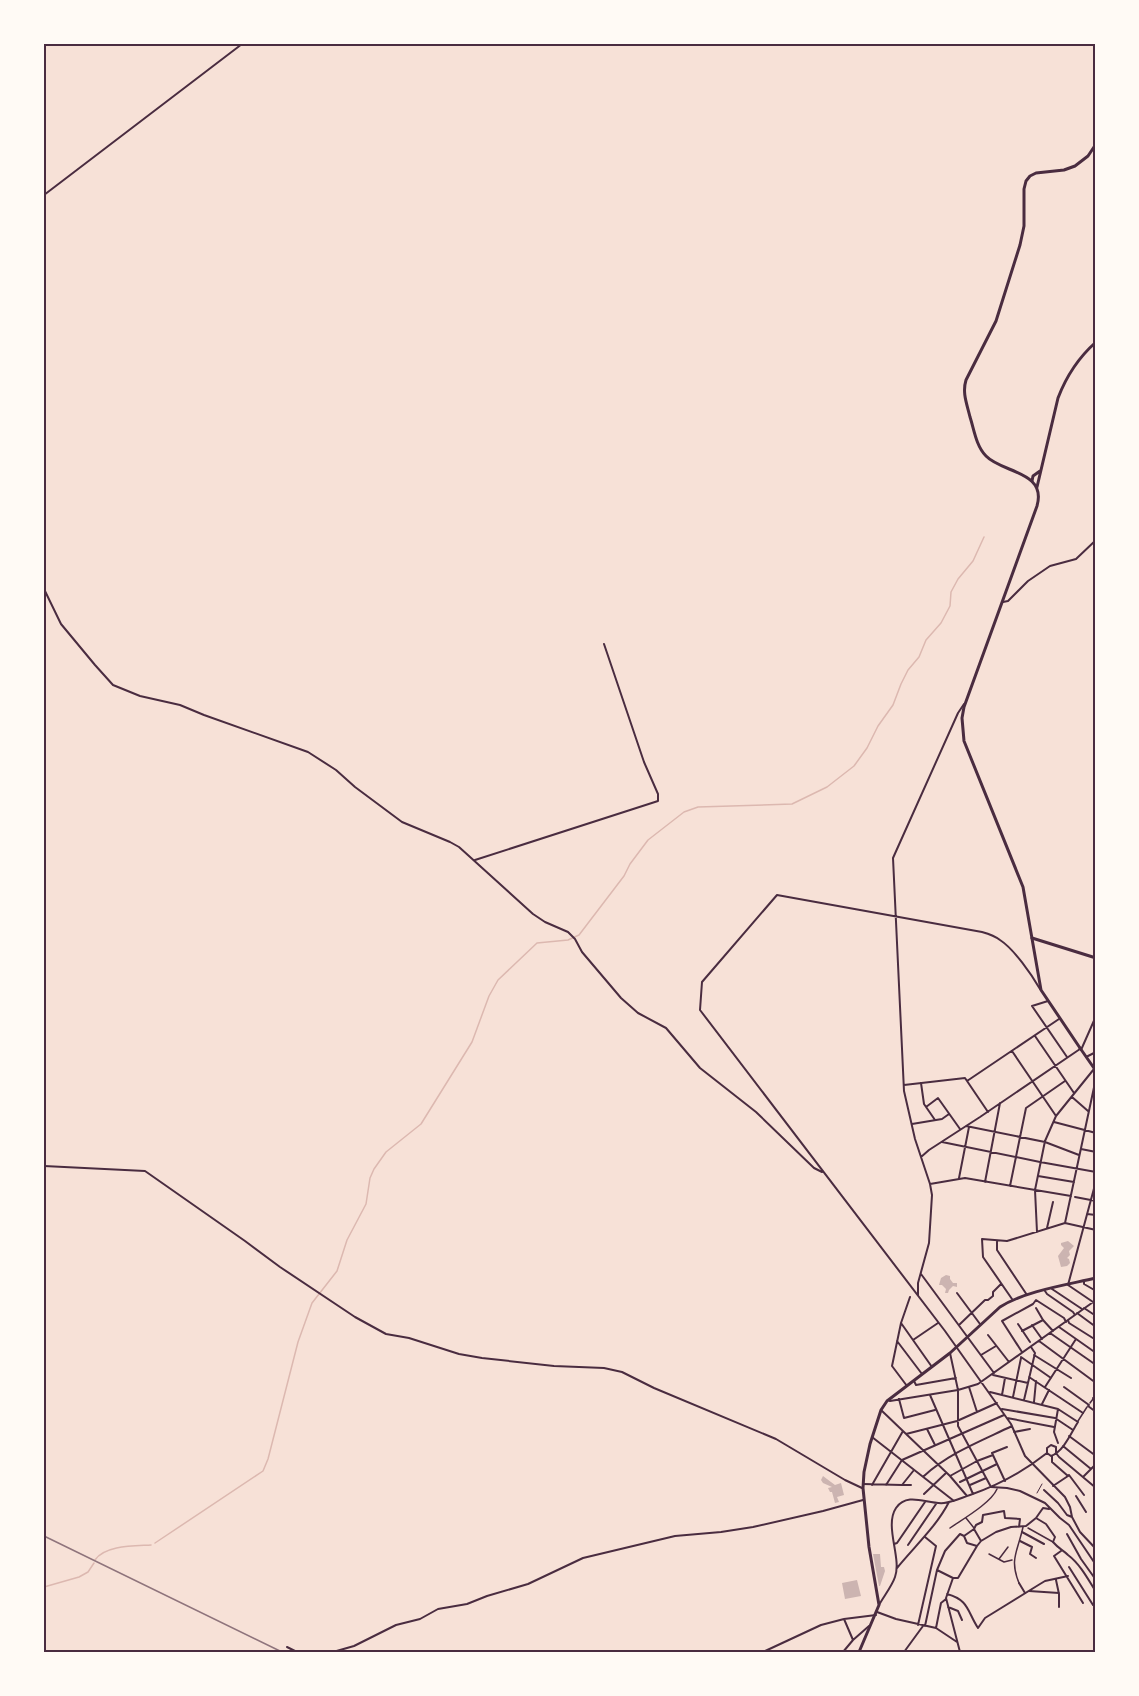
<svg xmlns="http://www.w3.org/2000/svg" width="1139" height="1696" font-family="Figtree,sans-serif">
	<rect width="100%" height="100%" fill="#f7e1d7"/>
	<g fill="none" stroke-linecap="round" stroke-linejoin="round">
		<path stroke="#dcb8b0" stroke-width="1.5" d="M155,1543l108,-72 5,-12 30,-117 14,-39 25,-32 10,-31 19,-36 4,-26 4,-9 12,-17 35,-28 51,-82 17,-46 9,-16 39,-37 31,-3 11,-5 45,-59 6,-12 18,-24 36,-28 14,-5 94,-3 35,-17 27,-21 13,-18 11,-22 15,-21 8,-21 7,-14 11,-13 7,-17 15,-17 9,-17 1,-14 7,-13 15,-18 11,-24
			M95,1560c10,-15 40,-14 56,-15
			M44,1587l35,-10 9,-5 6,-9"/>
	</g>
	<path fill="#ccb4b1" d="M1068,1241l6,5 -5,5 1,4 -3,3 2,1 1,4 -3,3 -6,1 -3,-11 6,-8 -3,-3v-2z
		M946,1275l4,1v3l3,4h4v4l-4,-1 -4,4 -1,3h-3l1,-4 -4,-4h-3l2,-7z
		M823,1476l12,9 6,-2 3,12 -7,2 2,5 -4,1 -3,-11h-2l-2,-4 4,-1 -9,-4 -2,-3z
		M873,1554h7l1,13h3l1,4 -5,15h-1z
		M857,1580l4,16 -16,3 -3,-16z"/>
	<g fill="none" stroke-linecap="round" stroke-linejoin="round">
		<path stroke="#4a2c40" stroke-width="1" d="M1037,1493l5,-9"/>
		<path stroke="#4a2c40" stroke-width="1.5" d="M1090,1403l6,-8
			M1078,1421l9,-14
			M966,1518l8,10
			M950,1528c13,-9 41,-25 47,-39
			M1028,1528l25,14
			M989,1554l15,8 8,-2
			M999,1559l9,-12
			M1019,1583c-10,-24 -1,-32 4,-56"/>
		<path stroke="#4a2c40" stroke-width="2" d="M44,195l198,-151
			M44,589l17,35 34,41 18,20 27,11 40,9 24,10 104,37 28,18 19,17 47,35 48,20 9,5 74,67 12,8 23,10 7,7 7,13 39,46 17,15 28,15 34,40 56,44 58,56 8,4
			M1003,602l5,-1 20,-20 22,-15 26,-7 20,-19
			M475,860l183,-59v-7l-14,-32 -40,-118
			M1040,989c-8,-14 -26,-40 -40,-49 -5,-4 -11,-6 -18,-8l-205,-37 -75,87 -2,28 245,321 66,93 14,32 40,41 5,10 2,10 8,15 16,17
			M1048,1001l-16,5 35,51
			M1035,1036l39,57
			M1081,1050l15,-34
			M1012,1051l44,65
			M1086,1057l10,-5
			M967,1081l92,-62
			M921,1083l3,21 11,16
			M904,1085l61,-7 23,34
			M1072,1097l16,14
			M926,1107l12,-9 22,31
			M1054,1122l42,11
			M912,1124l30,-5 7,-5
			M966,1126l79,16 34,13
			M942,1142l98,20 56,10
			M1081,1149l15,3
			M921,1157l8,-7 51,-33 100,-68
			M44,1166l101,5 100,70 35,26 75,50 31,17 23,4 50,16 23,4 72,8 50,2 18,4 32,16 122,51 69,41 17,8
			M1038,1176l36,6
			M959,1178l10,-51
			M1096,1181l-28,104 28,19
			M985,1182l15,-79
			M930,1184l35,-6 106,18
			M1010,1186l16,-78 39,-27
			M1075,1197l21,4
			M1087,1214l9,1
			M1065,1223l31,-145
			M1047,1228l6,-26
			M1037,1232l-2,-42 10,-49 11,-25 38,-47
			M997,1241v9l30,45
			M921,1274l73,99
			M1084,1281v3l12,7
			M1052,1289l30,20
			M1045,1291l2,3 26,18 2,3
			M957,1293l23,31
			M918,1295v-12l11,-40 3,-48 -2,-11 -15,-45 -11,-48 -11,-233 65,-145 6,-9
			M1012,1299l-29,-42 -1,-18 25,2 58,-18 31,7
			M1036,1308l7,12 10,11
			M1084,1308l12,8
			M1077,1313l19,14
			M1068,1320l1,3 27,17
			M901,1323l31,44
			M1018,1324l12,18
			M959,1325l26,-25h3l5,-4v-4l8,-8
			M1032,1325l10,14
			M1059,1327l37,26
			M1022,1331l21,-11
			M1050,1333l46,32
			M988,1335l21,27
			M913,1340l25,-17
			M897,1341l25,33
			M1039,1341l57,42
			M1022,1352l-20,-31 31,-17 3,-4 28,18 2,4
			M950,1353l8,37v36l33,61 16,1 13,3 25,12 15,15 9,7 27,40
			M981,1355l15,-9
			M1034,1355l37,23
			M1021,1357l30,21
			M993,1375l35,8
			M1029,1377l54,36
			M914,1381l2,4 40,-7
			M907,1386l-15,-20 9,-43 9,-26
			M969,1387l8,25
			M1045,1387l31,-48
			M1064,1387l25,18
			M990,1392l68,17 20,13c-7,11 -14,29 -27,34l-4,-3
			M930,1395l43,99
			M1002,1395l3,-17
			M1013,1397l8,-39
			M1093,1398l3,2
			M899,1399l5,19 31,-8
			M1024,1400l11,-47 -4,-6
			M890,1401l68,-11 20,-6 118,-84
			M1034,1402l2,-21
			M1042,1404l7,-14
			M1088,1406l8,6
			M1002,1409l53,9 18,12
			M1058,1409l-4,23 4,11
			M881,1410l69,66 17,20
			M1007,1418l47,9
			M927,1429l8,16
			M1014,1432l16,-3
			M906,1434l51,-13 40,-18
			M1069,1436l27,20
			M872,1437l82,64
			M1063,1446l28,23
			M1052,1456v6l16,14 -15,10
			M924,1476c25,-23 57,-35 88,-50
			M950,1476l27,-15 16,-6
			M1068,1476l1,-1 15,20
			M1083,1477l13,-13
			M1005,1481l-13,-28 15,-6
			M960,1482l37,-18
			M863,1484l39,1 12,-15
			M872,1485l31,-54
			M886,1485l16,-25 102,-45
			M902,1485h9
			M970,1485l16,-7
			M1044,1490l14,13 9,12 5,2
			M924,1494l22,-21
			M1076,1496l10,16
			M1036,1518l10,6 9,13 -2,5c7,8 9,7 15,13 12,9 20,24 28,37
			M1022,1532l22,12
			M1067,1534l14,25 15,21
			M964,1536l3,7 10,3
			M981,1541l-7,-12 2,-4 6,-3 1,-7 21,-4 1,7 15,1 -1,8
			M1020,1541l12,6 -2,7 6,4
			M894,1544l3,-1 28,-41
			M908,1545l28,-41
			M1061,1551l-7,5 29,47
			M1069,1567l24,38
			M897,1568c18,-22 39,-41 52,-66
			M937,1570l16,8
			M1056,1580l3,14v13
			M1019,1583l6,10
			M1029,1591l30,2
			M947,1594c22,6 20,17 31,34l7,-10 55,-34 5,-3 23,-5
			M879,1605c5,-9 13,-19 16,-28 7,-19 -11,-51 1,-69 12,-17 32,-3 48,-5 9,-1 17,-5 26,-8 29,-10 53,-23 77,-42v-5l4,-3 5,2v6l3,4 37,31
			M948,1607l10,4 4,9
			M877,1612l19,7 40,9 21,14
			M844,1619l9,21
			M918,1625l18,-79 -11,-9
			M925,1626l12,-56 8,-19 15,-17 4,2 10,-7
			M936,1628l5,-25 5,-4
			M287,1647l10,5
			M333,1652l21,-6 42,-21 24,-6 18,-10 29,-5 20,-8 41,-12 55,-26 92,-22 46,-4 32,-5 70,-16 40,-11
			M763,1652l58,-27 23,-6 32,-4
			M843,1652l10,-12 16,-14
			M904,1652l19,-26
			M960,1652l-14,-54 7,-20h5l19,-32 4,-5 15,-9 15,-5 15,-1 10,-8 7,-10 6,1"/>
		<path stroke="#4a2c40" stroke-width="3" d="M1032,481l1,-5 7,-5
			M1037,487l21,-89c8,-21 20,-40 38,-56
			M1032,938l64,20
			M1080,1048l16,23
			M859,1652l20,-47 -10,-58 -6,-59 1,-16 6,-28 11,-34 6,-9 63,-48 50,-46c25,-16 66,-22 96,-29"/>
		<path stroke="#4a2c40" stroke-width="3" d="M1080,1048l-39,-58 -18,-103 -59,-146 -2,-23 2,-11 73,-201c10,-35 -35,-33 -51,-50 -10,-10 -12,-27 -16,-39 -3,-13 -8,-24 -4,-37l30,-59 24,-76 4,-19v-37l2,-8 4,-5 6,-3 28,-3 11,-4 13,-10 8,-12"/>
		<path stroke="#8f747c" stroke-width="1.5" d="M44,1536l238,116"/>
	</g>
	<rect width="1139" height="1696" fill="none" stroke="#fffaf5" stroke-width="90"/>
	<rect x="45" y="45" width="1049" height="1606" fill="none" stroke="#4a2c40" stroke-width="2"/>
</svg>
